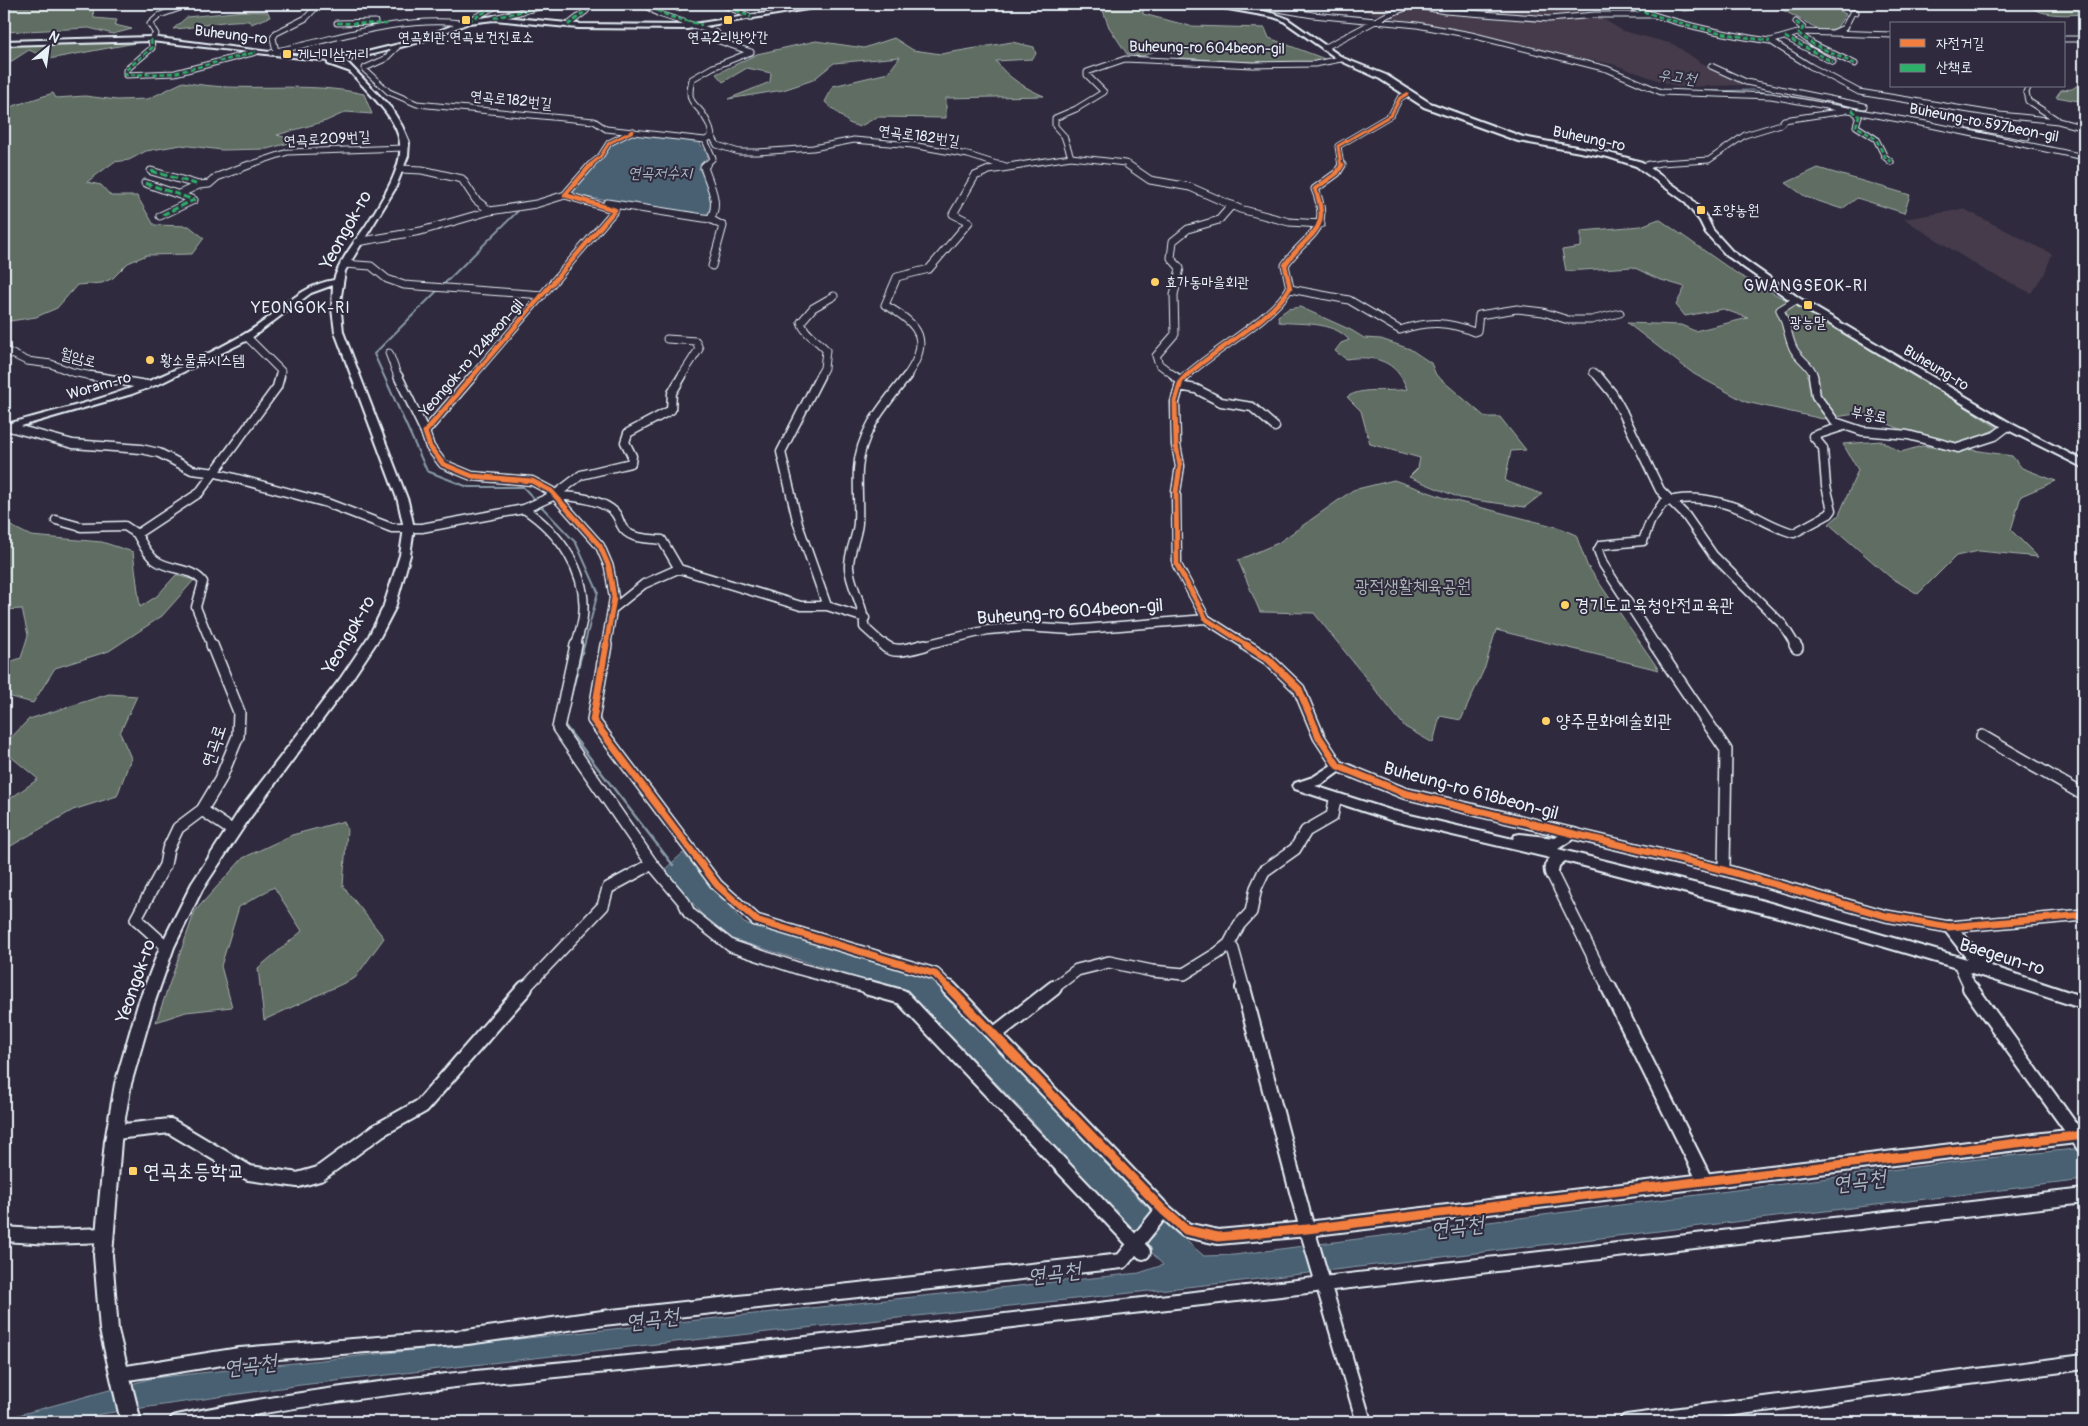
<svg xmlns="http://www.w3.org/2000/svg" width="2088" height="1426" font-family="Pangolin,'Poor Story',sans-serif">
	<rect width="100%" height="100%" fill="#2f2a3d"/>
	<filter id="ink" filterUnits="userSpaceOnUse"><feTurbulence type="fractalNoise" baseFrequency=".02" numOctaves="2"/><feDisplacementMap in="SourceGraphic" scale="10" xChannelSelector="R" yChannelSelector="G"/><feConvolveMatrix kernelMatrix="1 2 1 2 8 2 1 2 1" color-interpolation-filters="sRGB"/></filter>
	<g filter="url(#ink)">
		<path fill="#443b4b" d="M1336,4h224l22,5 1,3 12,2 28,17 50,13 29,19 44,22 -69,2 -65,-23 -49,-9 -103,-25 -70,-11z
			M1964,209l88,45 -7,19 -14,20 -47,-23 -80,-51z"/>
		<path fill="#606d62" stroke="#a4afad" d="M1115,4l28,3v7l47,12 75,2 4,10 56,21c-17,9 -120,0 -145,-1l-3,-4 -18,-5 -16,7 -16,-2 -18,-27 -7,-19z
			M1656,4h71l2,4 -45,3z
			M1751,4h76l19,10 -10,15 -16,1 -39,-21z
			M2027,4h57v10c-16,1 -45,3 -57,-10z
			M21,6l72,2 1,10 23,2 -2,5 17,4 -19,5 -24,-6 -85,4v-24z
			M243,11l25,1 2,5 -19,7 -2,-3c-26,-2 -50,7 -76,8l14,-12z
			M894,38l19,12 28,4 71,-12 22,5 2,7 -4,5 -36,2c10,16 31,28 48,35l-98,2v20l-69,-1 -18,10 -10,-4 -24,-21 8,-16 55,-13 12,-16 -66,6 -21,17 -30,10 -55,9 42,-17 1,-9 -24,-5 -24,14 -7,-8 41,-20 59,-13 48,7z
			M146,41l-97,18 -20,-9 -25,16v-16c22,-13 111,-9 142,-9z
			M2084,81v21l-28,-5 5,-7 11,-1z
			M183,82c61,12 120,-2 181,12l8,20 -26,-2 -20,9 -49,14 10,3 2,5 -22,6 -45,1 -41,-5 -35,6 -17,9 -15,2 -27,20 14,3 10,11h26l17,29 35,1 15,12 -12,16 -45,1 -19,8 -15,15 -11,5 -25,2 -20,23 -21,9 -32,5v-213l49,-16 3,5 29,-2 32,4 31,-1z
			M1818,168l92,27 -6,18 -47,-15 -15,11 -36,-12 -20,-14z
			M1659,219l80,56 83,44 83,49 93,60 -35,16 -58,-13 -43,-18 -39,6 -77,-17 -52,-28 -67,-51 54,2 14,6 53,-13 -25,-9 -38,7 -9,-11 9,-18 -27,-8 -25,-12 -67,4 -4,-21 19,-3v-16l60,-5z
			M1300,307l51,23 13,8 17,1 29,10 21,14 5,12 49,42h15l26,33 -15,1 -6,30 37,13 -17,13 -65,-9 -51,-21 9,-9 2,-10 -50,-14 -9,-33 -14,-14c17,-11 40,-4 60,-8 -11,-29 -32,-34 -61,-30l-11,-8 6,-8 8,-3c-17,-20 -47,-15 -70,-18l-1,-6 10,-7z
			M1881,441l20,11 21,-6 25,3h20l45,7 10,12 34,13 -35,15 -10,34 27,27 -59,-6 -23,5 -38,38 -28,-17 -61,-53 10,-9 19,-45 -15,-26z
			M1394,480l54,19 109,28 19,8 11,30 72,105 -163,-40 -11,37 -24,53 -21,-4 -7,27 -28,-16 -91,-114 -54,-1 -22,-52 40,-17 75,-53z
			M9,525l22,11 71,6 31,10 7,55 17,-11 19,-21 18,5 -32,36 -53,35 -54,17 -22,35 -29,-8v-31l17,-6 7,-23 -6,-26 -18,1v-84z
			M109,694l28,2 -17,37 11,25 -14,38 -44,14 -69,40v-47l34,-24 -34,-28v-6l25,-26z
			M344,821l3,8 -4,57 41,52 -29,40 -91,42 -6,-52 44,-37 -28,-44 -35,20 -18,59 11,41 -46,5 -30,10 39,-111 48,-53 49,-23z"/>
		<path fill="#496172" stroke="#899ba8" d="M638,133l60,7 10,16 -9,12c6,15 17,31 9,46l-13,3 -125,-23 39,-51z
			M683,853l61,70 116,33 75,26 208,221 61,53 30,-1 726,-94 124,-13v32l-842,101 -595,64 -346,40 -200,29 -33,8h-64v-3l149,-41 986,-105 24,-8 -137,-151 -116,-120 -181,-56 -26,-22 -38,-47z"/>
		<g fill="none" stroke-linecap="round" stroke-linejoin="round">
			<path stroke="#899ba8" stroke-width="1" d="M1271,4l10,3
				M1361,17l17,1
				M1516,44l29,7
				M1615,70l46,19 12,1
				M1706,91l47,-1 24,5
				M2060,150l24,4"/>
			<path stroke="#899ba8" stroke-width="2" d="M443,285l78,-77
				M439,289l-65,65 53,117 41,16h55l53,56 22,49 -14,54"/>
			<path stroke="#899ba8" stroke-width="2.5" d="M569,703l15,-58
				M563,723l110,142"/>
			<defs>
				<path id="minor-far4" d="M191,4l-31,11 -10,9 6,10 -5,5 1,9 -26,22v5l49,-2 81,-21
					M643,4l16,10 58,19 -2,5 4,3 32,11
					M670,4l8,4
					M722,4l29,13
					M1622,4c48,18 97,30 148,37
					M1272,8l41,7 104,10 54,10 136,34 54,23 110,4 155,28 158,33
					M494,18l58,-14
					M468,21l32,-17
					M1796,22l7,6 -2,4
					M337,23l38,-1
					M568,25l18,-14 4,-7
					M1835,32l9,-4 8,-15 4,-1
					M1798,33l15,11 42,20
					M1892,35l-91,-3 -31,9 40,25 49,26 141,23 58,6 26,7
					M1785,37l48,25
					M2064,39h20
					M397,47l-12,12 -20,9v2l24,22 28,12 177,17 12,8 99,11 8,18 -8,8
					M1324,48l63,-33 26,-10 32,6 104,8 46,-4h57
					M276,51c62,-12 121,-35 185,-28
					M271,53l5,-2 -3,-13 3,-5 30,-15 11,-12 -1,-2
					M1711,66l35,16 118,24
					M2029,86l-3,6 2,9 28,18
					M1852,110l7,6 -3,10 20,13 9,18 6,5
					M1969,126l58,11
					M712,136l5,9 22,7h19l55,-4 41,-8 58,5 56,10 35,11
					M707,139l5,-3c-1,-5 -2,-11 -5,-15 -9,-20 -22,-13 -15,-42l21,-12 38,-15
					M1071,157l54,6 5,3
					M246,166l42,-14 116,-4
					M589,166l11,-9 9,-14 24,-12
					M1013,166l58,-9 -7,-21 -9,-10v-8l21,-9 28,-17 -17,-17v-3l38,-13 128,6 62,-1 26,-5
					M1341,166l-3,-20 53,-31 9,-17 7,-4
					M1646,166l14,-3 49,-3 36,-25 36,-11 3,-4 61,-9"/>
				<path id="minor-far3" d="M706,165l-2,2c5,17 17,36 6,52
					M999,165l4,1
					M1128,165l22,15 40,7 50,22 49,13 32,2
					M1643,167l6,-2
					M400,169l22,1 40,9 14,21 14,11
					M151,171l48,14
					M145,183l49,17 -34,16
					M179,194l20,-9 10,-1 8,-7 32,-12
					M607,203l103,16 13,7 -11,40
					M357,242l64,-11 69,-20 46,-7 29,-9 6,1
					M344,264l27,2 16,13 17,6 139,10
					M1290,289l59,11 51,30c27,-9 48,-9 74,2l3,-1 2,-16 38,-6 26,3 25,8h23l29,-7
					M1796,300l-16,10c7,12 7,25 13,38 5,11 19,17 21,29
					M247,337l34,34 -2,6
					M667,339l29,2 3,8 -18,28
					M4,350l23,11 24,3 21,8 25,5
					M389,353l9,24
					M1593,372l6,5
					M472,377l143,-167 -50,-15 26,-30
					M819,377l5,-9 2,-18c-8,-10 -22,-16 -25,-28l12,-14 21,-12
					M906,377c26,-36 14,-53 -21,-72l12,-28 32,-8 40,-47 -16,-8 22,-38 14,-6 32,-5
					M1176,377l-17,-13 -3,-8 19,-22 -1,-39 6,-27 -9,-10 2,-17 15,-12 31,-9 13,-15
					M1185,377c30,-28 85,-56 105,-89l-5,-23c21,-32 48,-32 30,-76l22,-16 5,-8"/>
				<path id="minor-far2" d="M91,376l56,9
					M398,376l27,56
					M473,376l-48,56 5,15 13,17 29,12 60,5 19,10 49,55 9,21 5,31 -8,48
					M820,376l-39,76 17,72 29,82
					M1174,376l7,5
					M1186,376l-5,5 -6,21 1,43 4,21 -4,26 1,73 29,54 42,27
					M1598,376l14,17 9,16 39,81 26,26 27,39 70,70 13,21
					M1813,376l3,20 19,26 27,9 46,4 50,13 37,-12 13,-10
					M1179,386l17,3 25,13 31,5 23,20
					M9,427l64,17 68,5 18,4 33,17 24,3 111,30 65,25h30l102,-19 31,-14 26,-20 50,-12 1,-7 -7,-14 3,-9 43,-23 1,-17 10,-17
					M555,495c19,2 40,3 56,14 6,4 7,9 10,16 7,15 27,13 41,15l17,29 122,37h26l38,12
					M524,509c35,23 64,63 59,107 -1,10 -5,20 -7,30
					M56,520l25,7 44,-1 12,8
					M137,534c5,9 9,19 18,26 14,11 37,7 48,22l-7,25 16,39
					M137,534l62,-41 78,-106 3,-11
					M614,608l30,-24 34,-15
					M885,646l-21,-19c1,-21 -13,-38 -15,-59 -1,-15 8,-30 9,-45 1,-18 -1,-36 0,-54 2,-38 27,-65 49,-93
					M920,646l68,-16 36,-3 47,3 135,-11
					M1656,646l-53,-82 -5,-14 3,-5 42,-4 7,-19 13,-19c26,-10 60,-2 84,9 16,8 30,17 47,21l35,-19 3,-4 -6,-24 -3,-38 -10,-12 31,-10"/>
				<path id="minor-far1" d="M576,645l-18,83 94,136 32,38 5,11 42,33 69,23 74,20
					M606,645l-13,75 124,165 39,35 179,54 15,15
					M884,645c10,10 29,3 41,0
					M1246,645l22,14 31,30 20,48 19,29 66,27 320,77 162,46 63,11 135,-12
					M1655,645l71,105 -2,120
					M1795,645l2,3
					M1982,736l102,59
					M202,810l31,21
					M1552,874l57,115
					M1229,944l4,5 11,40
					M167,947l-31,-28 29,-54 3,-16 10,-21 24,-18 18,-30 18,-44 1,-24 -27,-67
					M1959,963l12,26
					M524,989l79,-83 5,-18 44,-24
					M1052,989l25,-19 32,-8 43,9 32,3 34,-21 11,-9 10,-19 12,-13 5,-24 8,-17 31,-22 11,-18 26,-15 3,-16"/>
				<path id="minor" d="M869,988l33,9 241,255
					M949,988l214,222 23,20 32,7 89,-8 777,-94
					M1243,988l64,241 57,193
					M1609,988l95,191
					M1970,988l114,158
					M995,1034l59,-46
					M115,1132l55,-6 79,47 49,7 21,-6 60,-44 43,-24 103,-118
					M4,1234l46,3 55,-2
					M121,1374l119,-19 227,-18 136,-19 519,-57 41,-51
					M177,1422c170,-35 344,-49 516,-65l1391,-161
					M1627,1422l457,-60"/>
				<path id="tertiary" d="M340,59h4l47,49 11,18 7,16 -1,14 -13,33 -50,82 -5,31 3,30 65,169 6,27 -4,27 -15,53 -15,29 -32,48 -99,134 -47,71 -28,57 -20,57 -23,80 -10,57 -9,114 6,75 23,92h-20l-21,-92 -6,-75 11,-114 10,-57 23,-80 22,-57 32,-64 47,-72 101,-132 29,-43 14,-28 17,-53 4,-27 -6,-27 -63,-169 -3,-23 1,-24 -22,8 -61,46 -89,44 -29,11 -128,37v-6c41,-12 84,-21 124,-36 39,-14 77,-33 113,-53 33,-17 55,-50 93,-56 6,-20 20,-37 31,-53 58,-90 41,-94 -25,-166z
					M1338,761l5,2 2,3 -2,3 -21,15 -7,2 78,25 120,28 2,-4 5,-1 35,4 16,-10 5,1 2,4 -2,4 -18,12 195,49 214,61 -25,-32 2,-4 5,-2 5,2 37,43 93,31v12l-131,-42 -133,-39 -255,-67 -6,5 -2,12 -5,2 -5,-2c-4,-7 -3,-15 3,-20l-157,-37 -98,-32 -2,-3 2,-3 18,-6z"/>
				<path id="secondary" d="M824,4h14l-151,25 -109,-1 -84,-8 -25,3 -49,19 -78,20h-9l20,7 -2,3 -23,-8v-3l-177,-20 -147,4v-4l147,-4 151,19 40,2 74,-18 50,-20 28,-4 84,8 109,1z
					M1200,4c24,-2 64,5 86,14l57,40 43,17 44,28 93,34 86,16 33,9 48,35 17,21 6,12 19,21 67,47 213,126 72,37v7l-80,-40 -211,-126 -67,-47 -20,-22 -6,-12 -16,-20 -48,-35 -28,-9 -90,-16 -94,-34 -44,-28 -41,-19 -57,-40 -9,-3z"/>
			</defs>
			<use href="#minor-far4" stroke="#e8f1f8" stroke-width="7"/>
			<use href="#minor-far3" stroke="#e8f1f8" stroke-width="9"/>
			<use href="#minor-far2" stroke="#e8f1f8" stroke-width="11"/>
			<use href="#minor-far1" stroke="#e8f1f8" stroke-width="14"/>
			<use href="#minor" stroke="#e8f1f8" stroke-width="18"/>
			<use href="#tertiary" stroke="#e8f1f8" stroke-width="4"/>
			<use href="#secondary" stroke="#e8f1f8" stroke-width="4"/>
			<use href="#minor-far4" stroke="#2f2a3d" stroke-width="5"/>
			<use href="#minor-far3" stroke="#2f2a3d" stroke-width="7"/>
			<use href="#minor-far2" stroke="#2f2a3d" stroke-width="8"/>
			<use href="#minor-far1" stroke="#2f2a3d" stroke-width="11"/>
			<use href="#minor" stroke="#2f2a3d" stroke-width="14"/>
			<use href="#tertiary" fill="#2f2a3d" fill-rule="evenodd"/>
			<use href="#secondary" fill="#2f2a3d" fill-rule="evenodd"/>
			<path stroke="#2db169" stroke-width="2.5" stroke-dasharray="5 2.5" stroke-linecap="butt" d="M643,4l28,13 31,8
				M670,4l8,4
				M722,4l29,13
				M1622,4c48,18 97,30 148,37
				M494,18l58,-14
				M468,21l32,-17
				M1796,22l7,6 -2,4
				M337,23l51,1
				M568,25l18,-14 4,-7
				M1798,33l15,11 42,20
				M1785,37l48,25
				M151,39l1,9 -26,22v5l49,-2 81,-21
				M1852,110l7,6 -3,10 20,13 9,18 6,5"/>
			<path stroke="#2db169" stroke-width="3" stroke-dasharray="7 3" stroke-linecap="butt" d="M151,171l48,14
				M145,183l49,17 -34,16"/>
			<defs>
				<path id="cycleway-far4" d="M589,166l11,-9 9,-14 24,-12
					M1341,166l-3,-20 53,-31 9,-17 7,-4"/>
				<path id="cycleway-far3" d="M472,377l143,-167 -50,-15 26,-30
					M1185,377c30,-28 85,-56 105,-89l-5,-23c21,-32 48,-32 30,-76l22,-16 5,-8"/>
				<path id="cycleway-far2" d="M473,376l-48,56 5,15 13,17 29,12 60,5 19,10 49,55 9,21 5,31 -8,48
					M1186,376l-5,5 -6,21 1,43 4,21 -4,26 1,73 29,54 42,27"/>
				<path id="cycleway-far1" d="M606,645l-13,75 124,165 39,35 179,54 15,15
					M1246,645l22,14 31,30 20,48 19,29 66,27 320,77 162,46 63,11 135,-12"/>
				<path id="cycleway" d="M949,988l214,222 23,20 32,7 89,-8 777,-94"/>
			</defs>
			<use href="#cycleway-far4" stroke="#2f2a3d" stroke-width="5"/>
			<use href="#cycleway-far3" stroke="#2f2a3d" stroke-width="6"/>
			<use href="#cycleway-far2" stroke="#2f2a3d" stroke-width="8"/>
			<use href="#cycleway-far1" stroke="#2f2a3d" stroke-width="10"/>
			<use href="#cycleway" stroke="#2f2a3d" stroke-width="12"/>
			<use href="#cycleway-far4" stroke="#f27e40" stroke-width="3"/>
			<use href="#cycleway-far3" stroke="#f27e40" stroke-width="4.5"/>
			<use href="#cycleway-far2" stroke="#f27e40" stroke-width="5"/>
			<use href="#cycleway-far1" stroke="#f27e40" stroke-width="7"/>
			<use href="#cycleway" stroke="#f27e40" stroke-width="9"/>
		</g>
	</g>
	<g fill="#ffd166" stroke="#2f2a3d" stroke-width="2">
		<rect x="461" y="15" width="10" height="10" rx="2.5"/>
		<rect x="723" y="15" width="10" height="10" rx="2.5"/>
		<rect x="282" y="49" width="10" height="10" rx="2.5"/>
		<rect x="1696" y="205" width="10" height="10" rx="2.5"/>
		<circle cx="1155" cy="282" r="5"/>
		<rect x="1803" y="300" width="10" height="10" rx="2.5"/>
		<circle cx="150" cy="360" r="5"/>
		<circle cx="1565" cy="605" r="5"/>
		<circle cx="1546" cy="721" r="5"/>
		<rect x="128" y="1166" width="10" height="10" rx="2.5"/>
	</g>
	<g text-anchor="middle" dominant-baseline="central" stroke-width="4" stroke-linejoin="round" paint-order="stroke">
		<g font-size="15" fill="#e8f1f8" stroke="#2f2a3d">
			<text transform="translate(231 35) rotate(7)">Buheung-ro</text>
			<text transform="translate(1207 48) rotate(1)">Buheung-ro 604beon-gil</text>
			<text transform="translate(511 100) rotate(6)">연곡로182번길</text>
			<text transform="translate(1984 123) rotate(11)">Buheung-ro 597beon-gil</text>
			<text transform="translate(919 136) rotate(8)">연곡로182번길</text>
			<text transform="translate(327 139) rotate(-3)">연곡로209번길</text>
			<text transform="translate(1589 139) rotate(12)">Buheung-ro</text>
			<text transform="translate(78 358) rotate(15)">월암로</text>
			<text transform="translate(472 358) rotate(-49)">Yeongok-ro 124beon-gil</text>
			<text transform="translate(1936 368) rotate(31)">Buheung-ro</text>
			<text transform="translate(99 386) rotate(-16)">Woram-ro</text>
			<text transform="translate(1869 415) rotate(11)">부흥로</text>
		</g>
		<g font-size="15" fill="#e8f1f8" stroke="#2f2a3d" text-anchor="start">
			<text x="466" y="37" text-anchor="middle">연곡회관.연곡보건진료소</text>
			<text x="728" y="37" text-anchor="middle">연곡2리방앗간</text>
			<text x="297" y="54">게너미삼거리</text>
			<text x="1711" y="210">조양농원</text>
			<text x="1165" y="282">효가동마을회관</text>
			<text x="1808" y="322" text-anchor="middle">광능말</text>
			<text x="160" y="360">황소물류시스템</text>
		</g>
		<g font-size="16" font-style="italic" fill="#a8b7c2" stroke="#2f2a3d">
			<text transform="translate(1677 77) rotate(8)">우고천</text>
			<text x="660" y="173">연곡저수지</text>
		</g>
		<g font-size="16" letter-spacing="1" fill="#e8f1f8" stroke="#2f2a3d">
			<text x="1806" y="286">GWANGSEOK-RI</text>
			<text x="301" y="308">YEONGOK-RI</text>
		</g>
		<g font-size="18" fill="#e8f1f8" stroke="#2f2a3d">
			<text transform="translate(346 230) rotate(-61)">Yeongok-ro</text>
			<text transform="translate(1070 612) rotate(-4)">Buheung-ro 604beon-gil</text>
			<text transform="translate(349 635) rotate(-60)">Yeongok-ro</text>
			<text transform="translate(214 746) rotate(-72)">연곡로</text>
			<text transform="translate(1471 791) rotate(15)">Buheung-ro 618beon-gil</text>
			<text transform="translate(2002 957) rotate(17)">Baegeun-ro</text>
			<text transform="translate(136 981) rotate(-71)">Yeongok-ro</text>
		</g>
		<g font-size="18" fill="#abb6b4" stroke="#2f2a3d">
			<text x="1413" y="586">광적생활체육공원</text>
		</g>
		<g font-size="18" fill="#e8f1f8" stroke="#2f2a3d" text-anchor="start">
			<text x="1575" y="605">경기도교육청안전교육관</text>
			<text x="1556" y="721">양주문화예술회관</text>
		</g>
		<g font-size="21" fill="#e8f1f8" stroke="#2f2a3d" text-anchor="start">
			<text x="143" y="1171">연곡초등학교</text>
		</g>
		<g font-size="22" font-style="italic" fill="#a8b7c2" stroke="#2f2a3d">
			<text transform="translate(1859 1181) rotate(-7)">연곡천</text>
			<text transform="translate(1457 1227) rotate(-7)">연곡천</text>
			<text transform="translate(1054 1273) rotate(-7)">연곡천</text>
			<text transform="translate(652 1319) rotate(-7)">연곡천</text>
			<text transform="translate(250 1365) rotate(-7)">연곡천</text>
		</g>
	</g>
	<rect width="2088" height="1426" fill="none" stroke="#2f2a3d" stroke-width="20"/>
	<rect x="10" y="10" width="2068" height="1406" fill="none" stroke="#e8f1f8" stroke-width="2" filter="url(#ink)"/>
	<rect x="1890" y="22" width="175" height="65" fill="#2f2a3d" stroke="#797a88"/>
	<rect x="1900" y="39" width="25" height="8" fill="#f27e40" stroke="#797a88"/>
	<text x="1936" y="48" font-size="15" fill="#e8f1f8">자전거길</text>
	<rect x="1900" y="64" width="25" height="8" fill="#2db169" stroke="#797a88"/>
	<text x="1936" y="72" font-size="15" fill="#e8f1f8">산책로</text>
	<g transform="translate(48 48) rotate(29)" stroke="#2f2a3d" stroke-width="4" paint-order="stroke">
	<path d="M0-4L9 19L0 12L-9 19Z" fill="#e8f1f8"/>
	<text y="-8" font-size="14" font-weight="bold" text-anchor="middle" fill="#e8f1f8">N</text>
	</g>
</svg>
